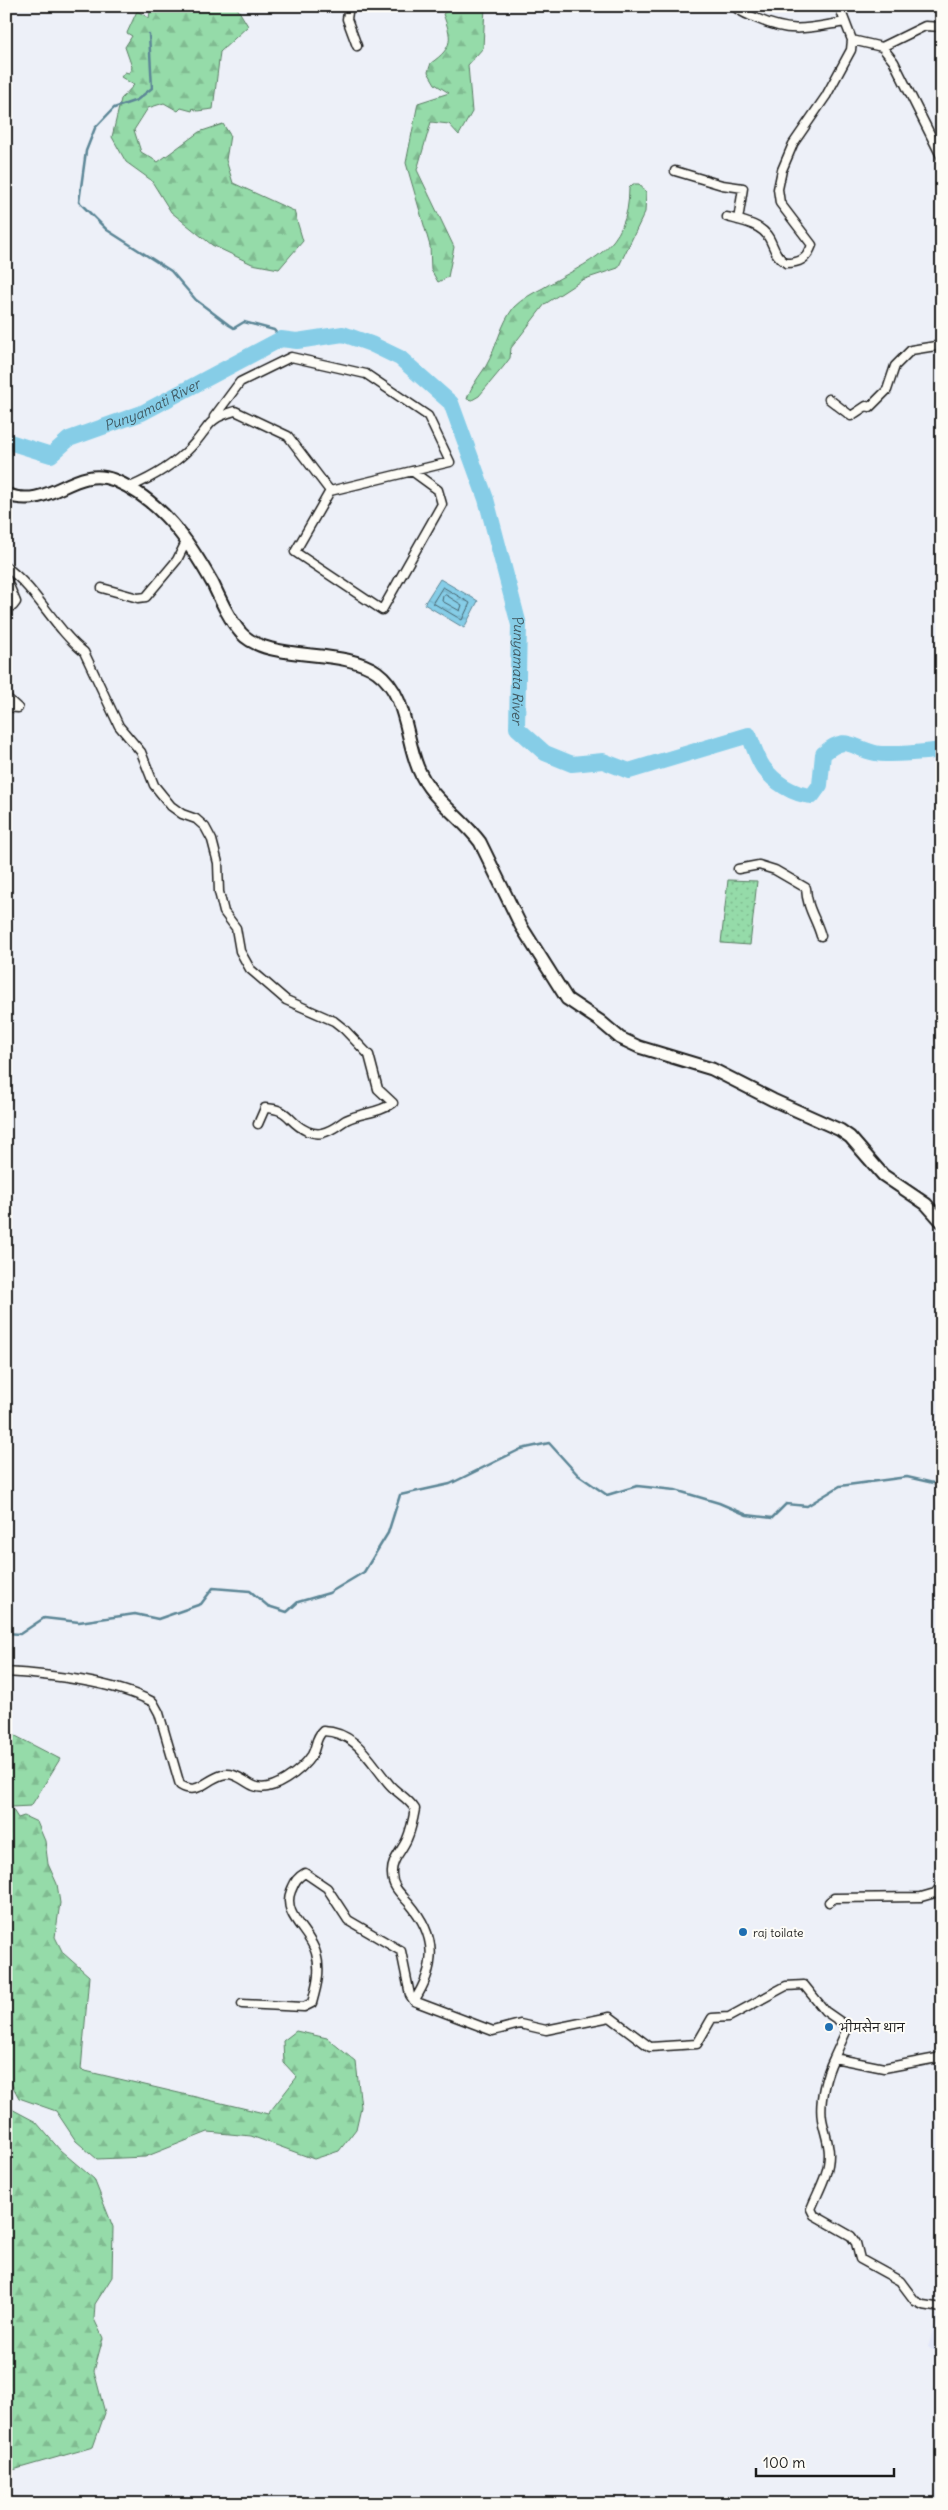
<svg xmlns="http://www.w3.org/2000/svg" width="948" height="2510" font-family="Delius,'Playpen Sans Deva',sans-serif">
	<defs>
		<pattern id="grass-dots" width="8" height="8" patternUnits="userSpaceOnUse" patternTransform="scale(1.25)"><rect width="8" height="8" fill="#95dba9"/><path d="M2 2h.1M6 6h.1" fill="none" stroke="#80bb91" stroke-width="1.8" stroke-linecap="round"/></pattern>
		<pattern id="forest-firs" width="22" height="20" patternUnits="userSpaceOnUse" patternTransform="scale(1.25)"><rect width="22" height="20" fill="#95dba9"/><path d="M5 1l3.5 6h-7zM16 11l3.5 6h-7z" fill="#80bb91"/></pattern>
		<pattern id="water-ripples" width="26" height="14" patternUnits="userSpaceOnUse" patternTransform="scale(1.25)"><rect width="26" height="14" fill="#86cde7"/><path d="M2 4q2-2 4 0t4 0M15 11q2-2 4 0t4 0" fill="none" stroke="#73afc6"/></pattern>
	</defs>
	<rect width="100%" height="100%" fill="#edf0f8"/>
	<filter id="ink" filterUnits="userSpaceOnUse"><feTurbulence type="fractalNoise" baseFrequency=".02" numOctaves="2"/><feDisplacementMap in="SourceGraphic" scale="10" xChannelSelector="R" yChannelSelector="G"/><feConvolveMatrix kernelMatrix="1 2 1 2 8 2 1 2 1" color-interpolation-filters="sRGB"/></filter>
	<g filter="url(#ink)">
		<path fill="#e2e7f9" d="M939,2310h3v47l-14,-10z"/>
		<path fill="url(#grass-dots)" stroke="#587c62" d="M728,880l29,1 -7,64 -29,-2z"/>
		<path fill="url(#forest-firs)" stroke="#587c62" d="M151,6h85l12,20 -28,26 -7,57 -16,2 -4,-3 -1,3 -11,-3 -3,3 -14,-8 -16,5 -14,22 7,22 17,10 41,-30 24,-8 7,11 -4,25 7,23 61,28 9,30 -24,28 -27,-5 -40,-19 -41,-33 -20,-32 -25,-18 -14,-25 9,-38 13,-14 -13,-8 4,-5 4,1 3,-6 -7,-20 7,-11 -5,-3 10,-22 12,7z
			M452,6h33l-2,42 -15,17 4,47 -13,23 -10,-11 -18,-2 -14,48 37,77 -6,30 -10,5 -7,-12 -1,-24 -24,-83 12,-60 31,-10 -14,-9 -7,-12 3,-9c23,-16 21,-25 12,-49z
			M633,184h6l7,8 -1,20 -27,56 -36,12 -37,24 -34,44 -1,10 -6,8 -25,30 -7,4 -5,-1c4,-13 12,-22 19,-33 11,-19 14,-41 28,-59 8,-8 19,-14 29,-19 46,-28 86,-37 86,-100z
			M6,1731l54,28 -29,47 -20,1 7,11 6,-2 13,6 8,19 3,23 9,20 3,19 -5,34 8,16 26,23 -8,94 187,44 29,-37 -13,-14 -1,-22 13,-10 31,7 29,24 5,45 -5,22 -17,22 -25,8 -63,-23 -43,-4 -63,25 -48,2 -21,-18 -20,-30 -37,-13 -13,-24z
			M6,2106l30,16 24,28 34,29 19,48 -1,50 -17,27 -1,15 9,19 -9,33 11,42 -12,34 -87,25z"/>
		<path fill="url(#water-ripples)" stroke="#5c8696" d="M440,579l38,22 -14,27 -40,-24z"/>
		<g fill="none" stroke-linecap="round" stroke-linejoin="round">
			<path stroke="#46636d" stroke-width="1" d="M443,587l27,16 -8,17 -29,-17z
				M446,595l16,10 -2,6 -18,-10 1,-5z"/>
			<path stroke="#5c8696" stroke-width="2.5" d="M149,34l3,54 -15,12 -23,8 -19,20 -9,23 -7,51 28,28 64,41 25,29 33,25 5,3 10,-6 30,8 7,9
				M6,1633l14,1 24,-16 35,4 56,-8 23,5 43,-15 12,-16 37,3 18,15 19,6 11,-10 31,-9 35,-21 24,-39 12,-38 50,-11 71,-35 28,-6 29,32 29,20 30,-9 38,4 44,13 28,12 25,3 14,-14 21,2 33,-20 67,-9 35,8"/>
			<path stroke="#86cde7" stroke-width="16" id="s1" d="M6,441l45,14 18,-16 73,-26 139,-74 16,2 46,-7 28,10 29,14 51,45 35,96 33,126 -2,103 28,25 27,11 31,-3 26,10 120,-36c4,10 8,23 14,32 11,15 30,28 49,29l8,-11 3,-31c24,-21 28,-6 52,-1 14,3 52,-1 67,-3"/>
			<defs>
				<path id="street" d="M349,6l-2,13 10,27
					M734,6c7,7 15,9 24,13 35,15 50,9 87,3
					M852,40l30,7 12,15 48,96
					M882,47l43,-21 17,1
					M675,171l47,14 21,3 -5,32
					M727,217c15,4 34,7 42,21 6,11 6,18 17,25 14,0 21,-4 26,-18l-32,-42 -2,-14 4,-19 11,-26 33,-48 25,-46 1,-10 -13,-34
					M829,399l22,17 15,-10 4,1 17,-17 8,-24 16,-16 31,-5
					M130,487c21,-9 45,-23 61,-40 21,-21 13,-27 44,-36l53,25 42,55 -35,61 87,58 60,-106 -4,-14 -26,-19 -82,20 120,-29 -22,-46 -62,-42 -75,-17 -51,25 -26,35
					M6,567c31,22 48,61 78,85l35,74 22,26 13,33 17,21 11,8 14,5 9,8 7,13 6,23 1,29 5,20 12,16 4,23 10,18 36,31 48,21 10,8 25,26 9,34 15,14c-15,11 -31,9 -47,17 -8,5 -14,11 -24,13 -4,1 -10,0 -15,-2 -20,-9 -16,-22 -42,-23l-7,16
					M6,578l10,24 -3,4h-7
					M102,588l36,10 8,-1 31,-37 10,-20
					M6,697l12,11 -12,-1
					M738,869l21,-4 16,5 31,18c1,21 10,30 15,48
					M6,1672c46,3 106,9 147,30l6,11 21,72c18,11 25,-5 42,-10 12,-4 21,6 32,11 18,8 48,-16 58,-31 5,-9 3,-17 11,-24 34,1 47,31 67,54 8,9 18,13 25,24 -2,11 -4,21 -8,30 -5,12 -16,21 -15,35 0,13 9,20 17,29 28,33 28,63 5,98
					M829,1902l5,-4 87,-1 14,-4 7,-8
					M242,2004l62,3 8,-4c5,-18 9,-32 4,-50 -5,-21 -35,-38 -25,-62 4,-9 5,-13 14,-18l22,15 21,32 53,31 9,44 4,6 79,30 27,-7 26,6 64,-13 40,30 47,-3 15,-26 17,-1 57,-31 18,-1 21,26 23,16 -14,31 50,10 53,-10 5,-4
					M834,2058c-8,16 -15,43 -12,61 2,12 7,23 7,35 0,21 -11,37 -18,55l3,6 37,21 5,7 4,16 40,22 15,20 8,4 19,3"/>
				<path id="primary" d="M6,494c43,18 68,-30 108,-14 47,20 75,61 99,104 8,17 16,35 28,49 27,30 102,14 136,39 30,22 28,65 41,96 13,32 42,47 62,74l41,84 46,73 33,22 20,17 19,9 73,22 61,31 67,30 10,7 33,38 43,29 16,18"/>
			</defs>
			<use href="#street" stroke="#1c1c1c" stroke-width="11"/>
			<use href="#primary" stroke="#1c1c1c" stroke-width="15"/>
			<use href="#street" stroke="#fdfcf7" stroke-width="8"/>
			<use href="#primary" stroke="#fdfcf7" stroke-width="11"/>
		</g>
	</g>
	<g fill="#1f6fb2" stroke="#fdfcf7" stroke-width="2">
		<circle cx="743" cy="1932" r="5"/>
		<circle cx="829" cy="2027" r="5"/>
	</g>
	<g text-anchor="middle" dominant-baseline="central" stroke-width="4" stroke-linejoin="round" paint-order="stroke">
		<g font-size="12" fill="#1c1c1c" stroke="#fdfcf7" text-anchor="start">
			<text x="753" y="1932">raj toilate</text>
			<text x="839" y="2027">भीमसेन थान</text>
		</g>
		<g font-size="14" font-style="italic" fill="#415a63" stroke="#fdfcf7">
			<text stroke="none"><textPath href="#s1" startOffset="161">Punyamati River</textPath></text>
			<text stroke="none"><textPath href="#s1" startOffset="776">Punyamata River</textPath></text>
		</g>
	</g>
	<rect width="948" height="2510" fill="none" stroke="#fdfcf7" stroke-width="25"/>
	<rect x="12" y="12" width="923" height="2485" fill="none" stroke="#1c1c1c" stroke-width="2" filter="url(#ink)"/>
	<path d="M756 2468v8h138v-8" fill="none" stroke="#1c1c1c" stroke-width="2.5"/>
	<text x="763" y="2468" font-size="15" fill="#1c1c1c" stroke="#fdfcf7" stroke-width="4" paint-order="stroke">100 m</text>
</svg>
